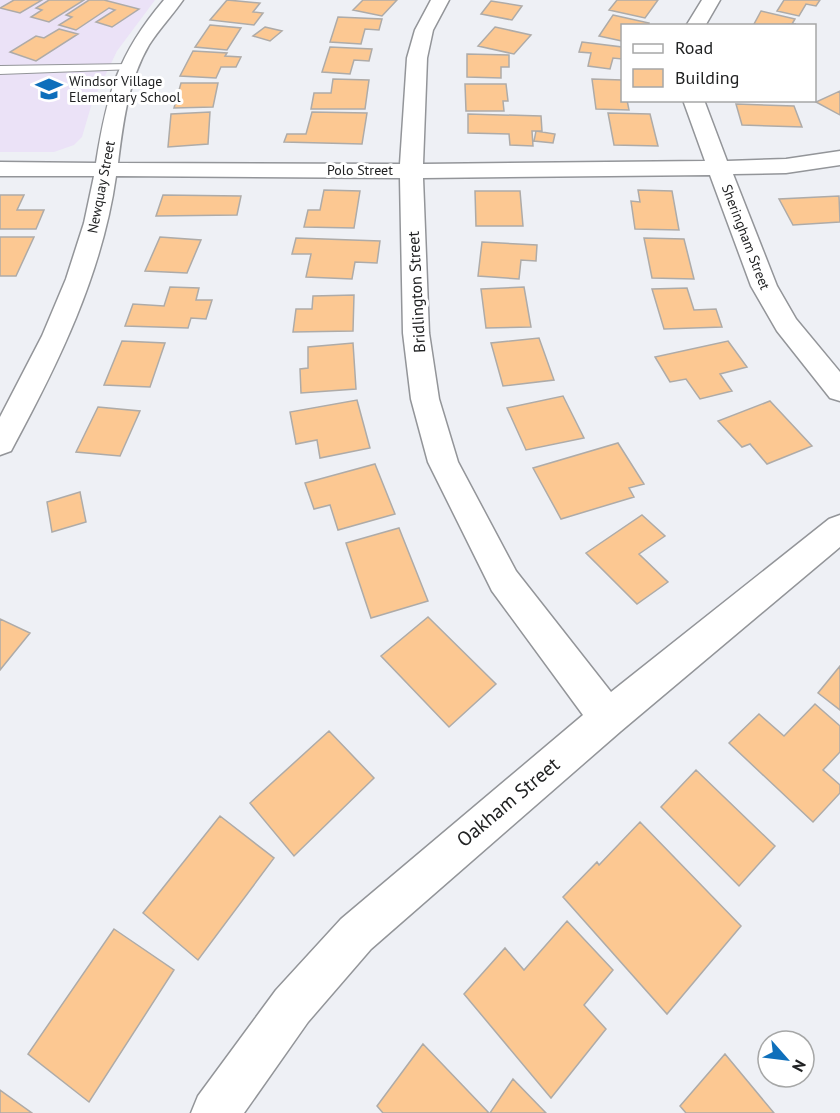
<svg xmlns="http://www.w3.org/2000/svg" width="840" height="1113" font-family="'PT Sans',sans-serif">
	<rect width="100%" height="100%" fill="#eef0f5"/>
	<path fill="#ebe2f7" d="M0,0h155l-38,51 -25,52 -10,34 -8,8 -20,7h-54z"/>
	<path fill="#fcc892" stroke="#aeaba8" stroke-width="1.5" d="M14,0h28l-22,13 -20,-5z
		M49,0h35l-35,22 -18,-5 11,-7 -6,-2z
		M89,0h15l35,9 -27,18 -16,-5 19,-12 -6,-2 -33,22 -17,-5 13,-8 -6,-2z
		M227,0l33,3 -7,9 10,1 -9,12 -44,-5z
		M363,0h34l-15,16 -29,-6z
		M617,0h41l-13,18 -36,-8z
		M784,0h36l-4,6 -10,-2 -7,12 -22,-5z
		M491,1l31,5 -10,14 -31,-6z
		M761,11l34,8 -3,5h4l-43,2z
		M613,15l36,8 -1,3h-26v15l-23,-5z
		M338,17l44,2 -3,11 -14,-1 -4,15 -31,-2z
		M210,25l31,3 -14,22 -32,-3z
		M265,27l17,4 -12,10 -17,-5z
		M495,27l36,8 -17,19 -36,-8z
		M59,29l19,5 -42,27 -26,-9 26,-16 8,2z
		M582,42l40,5v12l-9,-1 -3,11 -22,-3 3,-13 -12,-1z
		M330,47l42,2 -3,12 -15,-1 -4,14 -28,-2z
		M193,51l34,2 -2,3 16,1 -5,10h-15l-5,11 -36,-2z
		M467,54l42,1v12h-8v11l-34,-1z
		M333,79l36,1 -4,29h-54l3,-16h17z
		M592,79l30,1v20h5l2,10 -33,-1z
		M181,83h37l-5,24 -39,1z
		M465,84h41l2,17h-5l1,10h-38z
		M840,91v24l-24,-13z
		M736,104l58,2 8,21 -60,-2z
		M210,112l-2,32 -40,3 3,-33z
		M312,112l55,1 -5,31 -78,-2 3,-8h19z
		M608,113l42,1 8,32 -44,-1z
		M468,114l73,2 1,15h-10l1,15 -23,-1 -1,-11 -41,-1z
		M536,131l19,3 -2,9 -19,-2z
		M324,190l36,1 -6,37 -50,-1 4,-17h12z
		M638,190l34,1 7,39 -44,-1 -4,-28 9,1z
		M475,191h45l3,35h-47z
		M0,195h24l-7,15h27l-8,19h-36z
		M163,195l78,1 -4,19 -81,1z
		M839,196l1,26 -47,3 -14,-26z
		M0,237h34l-18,39h-16z
		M160,237l41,3 -14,33 -42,-2z
		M296,238l84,3 -3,22 -22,-1 -3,17 -46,-2 5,-23h-19z
		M644,238l40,1 10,40 -42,-1z
		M482,242l55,3 -1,16 -15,-1 -2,19 -41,-3z
		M170,287l29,1 -3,12h16l-6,19 -15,-1 -3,10 -63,-2 8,-22 31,2z
		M524,287l7,40 -45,1 -5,-39z
		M687,288l7,22 22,-1 6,18 -58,2 -12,-40z
		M354,295l-1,36 -60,1 3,-23h16l1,-13z
		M539,338l15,42 -51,6 -12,-43z
		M122,341l43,2 -15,44 -46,-2z
		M728,341l19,26 -27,7 12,17 -32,8 -14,-20 -16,3 -15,-25z
		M353,343l3,46 -55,4 -1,-24 8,-1v-21z
		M563,396l21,42 -58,12 -19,-42z
		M357,400l13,48 -50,10 -3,-18 -21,4 -6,-32z
		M770,401l42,45 -45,18 -17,-20 -8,3 -24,-26z
		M98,407l42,4 -20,45 -44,-4z
		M618,443l26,41 -15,4 5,9 -73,22 -28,-51z
		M375,464l20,50 -57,16 -8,-25 -16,4 -9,-26z
		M80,492l6,30 -34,10 -5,-30z
		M642,515l23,21 -26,18 29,28 -31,22 -51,-51z
		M399,528l29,73 -57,17 -25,-75z
		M428,617l68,67 -47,43 -68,-71z
		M0,619l30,14 -30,37z
		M840,666v44l-22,-17z
		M815,704l25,22v26l-17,18 17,15v8l-27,29 -84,-79 30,-29 25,22z
		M329,731l45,47 -80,78 -44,-53z
		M696,770l79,76 -36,40 -78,-79z
		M220,816l54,42 -76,102 -55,-47z
		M640,822l101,104 -74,88 -104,-117 34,-35 2,3z
		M567,921l46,49 -29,35 22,24 -55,69 -87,-104 41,-46 19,22z
		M114,929l60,41 -85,132 -61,-48z
		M423,1044l66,69h-106l-6,-7z
		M725,1054l49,59h-88l-6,-7z
		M513,1079l33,34h-56z
		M0,1090l32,23h-32z"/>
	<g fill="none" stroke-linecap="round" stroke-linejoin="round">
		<defs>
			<path id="service" d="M130,64l4,1v4l-134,5v-8z"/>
			<path id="minor" d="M164,0h19c-11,16 -24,29 -34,45 -21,36 -26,78 -31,118l282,1 7,-106 8,-28 16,-30h18l-16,30 -6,28 -4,106 282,-3 -22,-61h21l23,61 59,-2 54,-8v14l-54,8 -53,1 44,112 19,33 44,53v29l-10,-3 -53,-67 -26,-45 -41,-111 -287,3 6,155 10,66 19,63 58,109 95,121 218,-173 11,-4v32l-219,184 -250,218 -63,73 -64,91h-53l7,-17 78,-106 65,-71 242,-204 -91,-124 -64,-129 -17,-63 -8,-66 -3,-155 -284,-2c-14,99 -58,188 -105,275l-11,4v-38l42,-81 24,-57 18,-56 10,-47h-94v-14l96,1c11,-69 22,-109 68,-163z
				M702,0h18l-15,26h-19z"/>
		</defs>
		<use href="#service" stroke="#939599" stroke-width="2"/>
		<use href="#minor" stroke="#939599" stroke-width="3"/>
		<use href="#service" fill="#fff" fill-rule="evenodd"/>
		<use href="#minor" fill="#fff" fill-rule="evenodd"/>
	</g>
	<defs>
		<symbol id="school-bare" viewBox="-9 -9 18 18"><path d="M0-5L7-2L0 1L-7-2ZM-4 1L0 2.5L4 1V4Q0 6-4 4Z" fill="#0e6fbb" stroke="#fff" stroke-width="2.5" paint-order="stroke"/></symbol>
	</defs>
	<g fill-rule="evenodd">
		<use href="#school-bare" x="30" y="70" width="38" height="38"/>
	</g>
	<g text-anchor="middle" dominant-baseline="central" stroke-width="6" stroke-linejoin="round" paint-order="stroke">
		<g font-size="14" fill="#212223" stroke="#fff" text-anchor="start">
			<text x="69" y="81">Windsor Village<tspan x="69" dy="16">Elementary School</tspan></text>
		</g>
		<g font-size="14" fill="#212223" stroke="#fff">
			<text x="360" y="170">Polo Street</text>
			<text transform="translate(101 187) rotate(-79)">Newquay Street</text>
			<text transform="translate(746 237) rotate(69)">Sheringham Street</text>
		</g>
		<g font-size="16" fill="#212223" stroke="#fff">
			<text transform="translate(416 292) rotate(-93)">Bridlington Street</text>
		</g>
		<g font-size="20" fill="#212223" stroke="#fff">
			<text transform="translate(508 802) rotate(-40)">Oakham Street</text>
		</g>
	</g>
	<rect x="621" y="24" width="195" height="78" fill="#ffffff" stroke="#a6a7a7" stroke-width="1.5"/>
	<rect x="633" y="44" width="30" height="9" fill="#ffffff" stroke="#a6a7a7" stroke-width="1.5"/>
	<text x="675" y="54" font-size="18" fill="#212223">Road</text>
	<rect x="633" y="69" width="30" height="18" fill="#fcc892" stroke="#a6a7a7" stroke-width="1.5"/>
	<text x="675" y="84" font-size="18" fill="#212223">Building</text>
	<g transform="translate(786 1059) rotate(118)"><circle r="28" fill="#ffffff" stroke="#a6a7a7" stroke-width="1.5"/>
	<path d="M0-4.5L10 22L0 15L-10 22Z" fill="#0e6fbb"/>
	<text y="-9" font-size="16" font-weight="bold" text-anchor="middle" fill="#212223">N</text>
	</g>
</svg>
